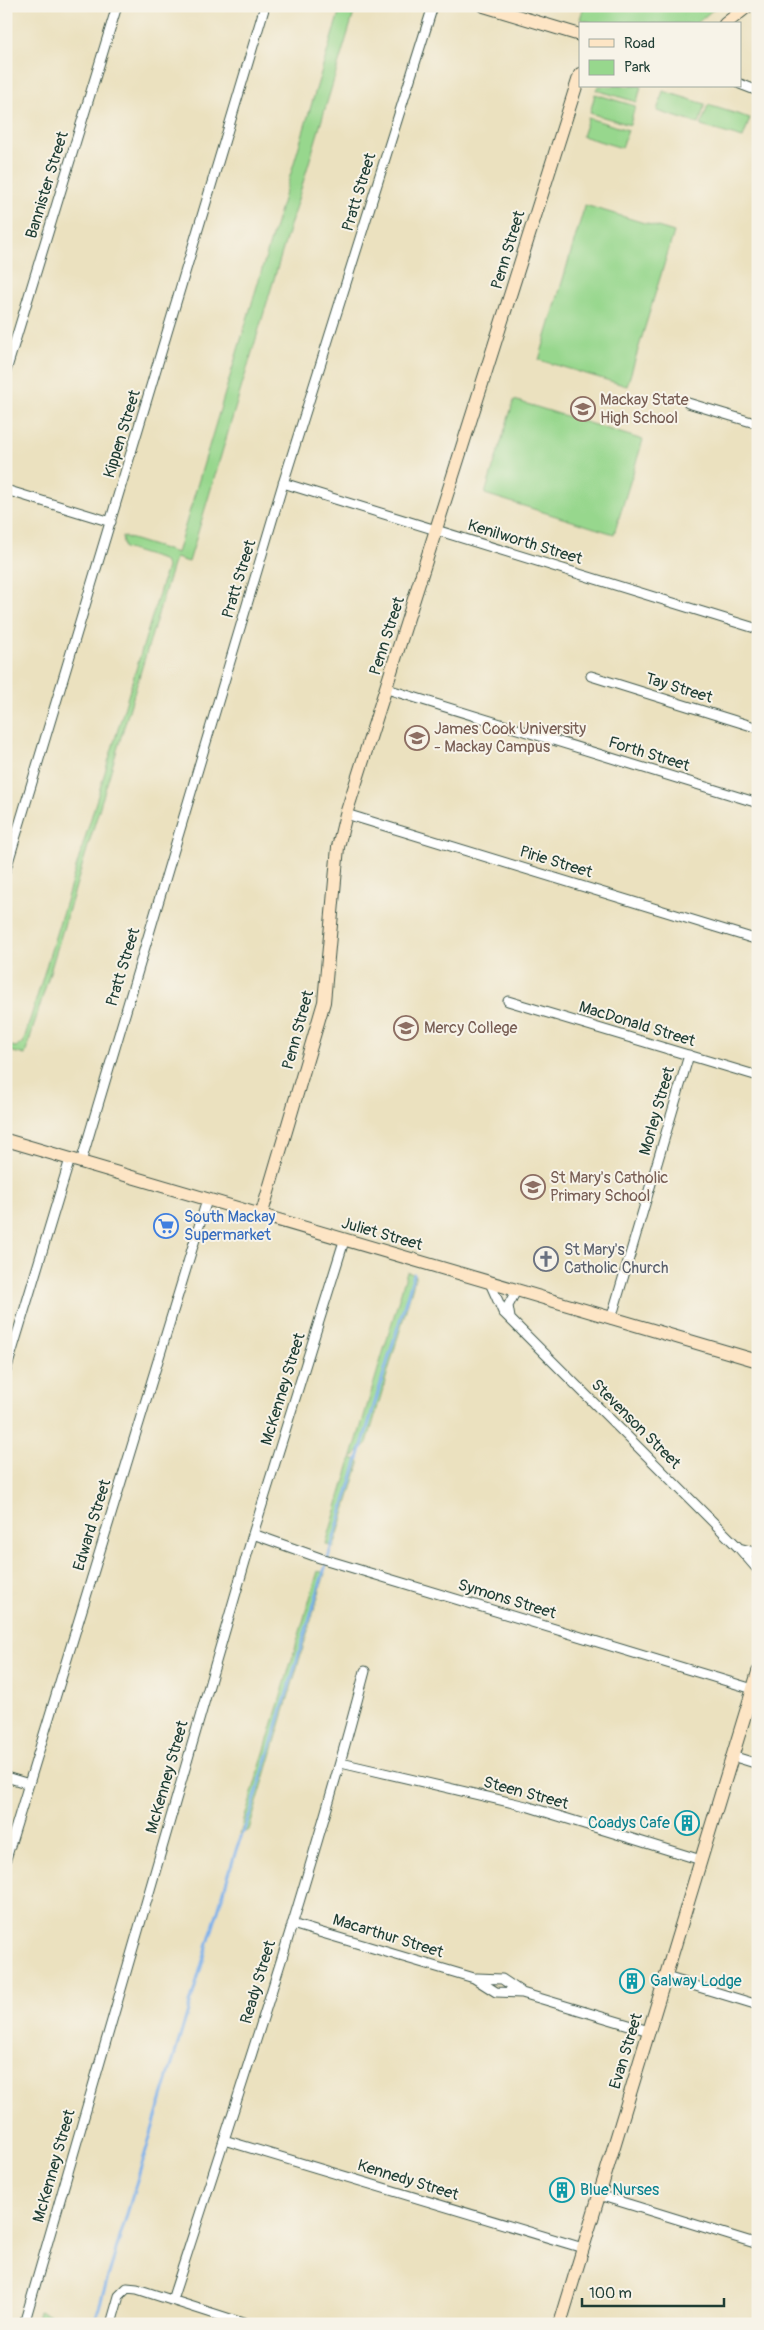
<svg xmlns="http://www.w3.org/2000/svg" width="764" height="2330" font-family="Pangolin,sans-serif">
	<rect width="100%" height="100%" fill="#f7f3e8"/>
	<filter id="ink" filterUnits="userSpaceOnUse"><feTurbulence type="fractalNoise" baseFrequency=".02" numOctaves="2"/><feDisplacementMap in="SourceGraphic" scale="10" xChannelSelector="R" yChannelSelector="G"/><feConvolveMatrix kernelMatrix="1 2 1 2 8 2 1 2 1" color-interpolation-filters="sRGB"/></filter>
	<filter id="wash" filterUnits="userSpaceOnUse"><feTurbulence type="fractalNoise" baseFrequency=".0096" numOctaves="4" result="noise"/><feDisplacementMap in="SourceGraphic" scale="20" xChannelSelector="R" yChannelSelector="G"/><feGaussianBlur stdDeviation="1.12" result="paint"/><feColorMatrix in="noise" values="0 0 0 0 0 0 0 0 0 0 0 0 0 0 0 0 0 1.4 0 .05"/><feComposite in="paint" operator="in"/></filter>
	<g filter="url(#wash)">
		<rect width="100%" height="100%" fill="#ebe1bf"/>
		<path fill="#97d78d" stroke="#5b8a60" d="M341,6h15l-167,556 -14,-4 -150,497 -19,-5v-5l10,2 7,-4 144,-476 -4,-7 -39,-12 -2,-12 55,17z
			M584,6h133l-21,18h-100l-16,-5z
			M598,86h43l-4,16 -41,-12z
			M663,91l42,13 -6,20 -42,-13z
			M595,94l40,12 -5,19 -40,-12z
			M708,105l42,13 -7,20 -42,-12z
			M588,118l40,12 -6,18 -40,-12z
			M585,205l89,27 -47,154 -88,-26z
			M514,400l129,40 -29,94 -129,-40z
			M407,1272l9,3 -49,168 -15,15 8,3 -26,86 -8,-3z
			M318,1571l7,2 -76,257 -9,4z
			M39,2311l43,13h-46z"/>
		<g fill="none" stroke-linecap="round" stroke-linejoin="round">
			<path stroke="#7db1eb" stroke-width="3" d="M94,2324l143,-477 13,-32 164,-541"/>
		</g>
	</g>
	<g filter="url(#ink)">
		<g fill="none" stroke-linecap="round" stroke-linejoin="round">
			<defs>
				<path id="street" d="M740,84l18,7
					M6,371l111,-365
					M688,403l70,21
					M283,483l475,146
					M6,490l105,32
					M591,676l167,52
					M387,689l371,114
					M346,814l412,126
					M6,869l259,-863
					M508,1001l250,75
					M81,1162l201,-675 151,-481
					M490,1283l13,29 236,236 19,22
					M510,1318l-2,-12 8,-15
					M611,1319l78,-264
					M6,1371l64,-212
					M253,1534l67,24 433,131
					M739,1548l19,5
					M732,1756l26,8
					M341,1763l185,43 175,54
					M6,1777l23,7
					M6,1859l201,-659
					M292,1924l182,54 22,14 26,1 127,38
					M666,1977l92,28
					M477,1978l25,1 18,12
					M224,2140l359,108
					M599,2195l159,49
					M172,2300c68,-209 137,-417 193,-629
					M24,2324l229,-790 91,-293
					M111,2324l8,-28 8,-8 10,1 109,35"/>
				<path id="secondary" d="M484,6l96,29
					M725,24l23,-18
					M6,1140l752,221
					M261,1216l63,-214 14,-155 8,-33 234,-740
					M560,2324l198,-652"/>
			</defs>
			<use href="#street" stroke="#3e5649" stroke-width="11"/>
			<use href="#secondary" stroke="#3e5649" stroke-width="14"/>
			<use href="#street" stroke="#fff" stroke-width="9"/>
			<use href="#secondary" stroke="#fde5c5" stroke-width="12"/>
		</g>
	</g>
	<defs>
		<symbol id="school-ring" viewBox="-11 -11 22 22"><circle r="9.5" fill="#f7f3e8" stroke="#8d6e63" stroke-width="1.5"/><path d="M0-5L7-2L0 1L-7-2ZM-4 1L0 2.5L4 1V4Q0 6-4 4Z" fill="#8d6e63"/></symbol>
		<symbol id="university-ring" viewBox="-11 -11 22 22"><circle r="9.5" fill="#f7f3e8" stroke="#8d6e63" stroke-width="1.5"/><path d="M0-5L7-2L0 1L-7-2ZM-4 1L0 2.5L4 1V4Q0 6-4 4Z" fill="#8d6e63"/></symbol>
		<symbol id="supermarket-ring" viewBox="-11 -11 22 22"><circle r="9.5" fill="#f7f3e8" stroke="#3f7fe0" stroke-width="1.5"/><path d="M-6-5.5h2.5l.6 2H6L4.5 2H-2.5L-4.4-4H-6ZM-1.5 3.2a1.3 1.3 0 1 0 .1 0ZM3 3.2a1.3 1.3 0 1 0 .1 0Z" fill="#3f7fe0"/></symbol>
		<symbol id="church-ring" viewBox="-11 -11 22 22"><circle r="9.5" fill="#f7f3e8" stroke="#6b7280" stroke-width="1.5"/><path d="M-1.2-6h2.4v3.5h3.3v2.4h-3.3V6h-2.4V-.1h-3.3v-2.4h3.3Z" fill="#6b7280"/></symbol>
		<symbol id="building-ring" viewBox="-11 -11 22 22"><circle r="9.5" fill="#f7f3e8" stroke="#0f9aa8" stroke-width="1.5"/><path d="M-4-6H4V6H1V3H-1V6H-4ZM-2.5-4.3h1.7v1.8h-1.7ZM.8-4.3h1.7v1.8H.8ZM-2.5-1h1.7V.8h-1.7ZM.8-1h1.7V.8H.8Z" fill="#0f9aa8"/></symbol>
	</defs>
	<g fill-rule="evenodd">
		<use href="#school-ring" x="569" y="395" width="28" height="28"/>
		<use href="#university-ring" x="403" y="724" width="28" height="28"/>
		<use href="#school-ring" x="392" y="1014" width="28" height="28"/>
		<use href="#school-ring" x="519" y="1173" width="28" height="28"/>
		<use href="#supermarket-ring" x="152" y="1212" width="28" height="28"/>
		<use href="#church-ring" x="532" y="1245" width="28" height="28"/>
		<use href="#building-ring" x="673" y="1809" width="28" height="28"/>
		<use href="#building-ring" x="618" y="1967" width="28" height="28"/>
		<use href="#building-ring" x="548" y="2176" width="28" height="28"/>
	</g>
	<g text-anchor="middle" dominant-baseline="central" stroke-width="4" stroke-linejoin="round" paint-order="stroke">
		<g font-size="16" fill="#1f3d34" stroke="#f7f3e8">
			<text transform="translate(47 185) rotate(-73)">Bannister Street</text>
			<text transform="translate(359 192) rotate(-73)">Pratt Street</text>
			<text transform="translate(508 250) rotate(-73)">Penn Street</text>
			<text transform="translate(122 434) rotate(-73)">Kippen Street</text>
			<text transform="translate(525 542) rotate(17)">Kenilworth Street</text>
			<text transform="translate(239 579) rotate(-73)">Pratt Street</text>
			<text transform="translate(387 636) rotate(-72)">Penn Street</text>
			<text transform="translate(679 688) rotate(17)">Tay Street</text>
			<text transform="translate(649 754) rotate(17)">Forth Street</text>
			<text transform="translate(556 862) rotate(17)">Pirie Street</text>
			<text transform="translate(123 967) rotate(-73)">Pratt Street</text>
			<text transform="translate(637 1024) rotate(17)">MacDonald Street</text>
			<text transform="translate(298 1030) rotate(-75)">Penn Street</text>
			<text transform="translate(657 1111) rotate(-74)">Morley Street</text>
			<text transform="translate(382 1234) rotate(16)">Juliet Street</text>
			<text transform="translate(283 1389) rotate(-73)">McKenney Street</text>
			<text transform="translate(636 1424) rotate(45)">Stevenson Street</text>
			<text transform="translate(92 1525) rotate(-73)">Edward Street</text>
			<text transform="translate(507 1599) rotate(17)">Symons Street</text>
			<text transform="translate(167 1777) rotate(-74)">McKenney Street</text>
			<text transform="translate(526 1793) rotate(15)">Steen Street</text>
			<text transform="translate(388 1936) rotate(17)">Macarthur Street</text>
			<text transform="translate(258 1982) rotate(-73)">Ready Street</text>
			<text transform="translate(626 2051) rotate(-73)">Evan Street</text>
			<text transform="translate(54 2166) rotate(-74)">McKenney Street</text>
			<text transform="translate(408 2180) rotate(17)">Kennedy Street</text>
		</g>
		<g font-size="16" fill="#785e54" stroke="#f7f3e8" text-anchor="start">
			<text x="600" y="400">Mackay State<tspan x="600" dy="18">High School</tspan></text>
			<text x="434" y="729">James Cook University<tspan x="434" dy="18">- Mackay Campus</tspan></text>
			<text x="424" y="1028">Mercy College</text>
			<text x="550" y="1178">St Mary's Catholic<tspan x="550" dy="18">Primary School</tspan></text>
		</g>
		<g font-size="16" fill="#366cbe" stroke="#f7f3e8" text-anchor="start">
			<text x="184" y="1217">South Mackay<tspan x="184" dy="18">Supermarket</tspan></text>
		</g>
		<g font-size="16" fill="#5b616d" stroke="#f7f3e8" text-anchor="start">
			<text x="564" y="1250">St Mary's<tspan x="564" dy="18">Catholic Church</tspan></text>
		</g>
		<g font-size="16" fill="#0d838f" stroke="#f7f3e8" text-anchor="start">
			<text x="670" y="1823" text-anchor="end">Coadys Cafe</text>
			<text x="650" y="1981">Galway Lodge</text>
			<text x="580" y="2190">Blue Nurses</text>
		</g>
	</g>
	<rect width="764" height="2330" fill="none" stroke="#f7f3e8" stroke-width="25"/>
	<rect x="579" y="22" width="162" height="65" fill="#f7f3e8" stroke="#a1aaa0"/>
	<rect x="589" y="39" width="25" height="8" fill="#fde5c5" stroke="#a1aaa0"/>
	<text x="624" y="48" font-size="15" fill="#1f3d34">Road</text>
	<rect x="589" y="60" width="25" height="15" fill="#97d78d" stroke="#a1aaa0"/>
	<text x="624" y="72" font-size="15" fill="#1f3d34">Park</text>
	<path d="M582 2298v8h142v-8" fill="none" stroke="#1f3d34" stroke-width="2.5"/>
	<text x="589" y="2298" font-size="15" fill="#1f3d34" stroke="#f7f3e8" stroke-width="4" paint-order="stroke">100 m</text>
</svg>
